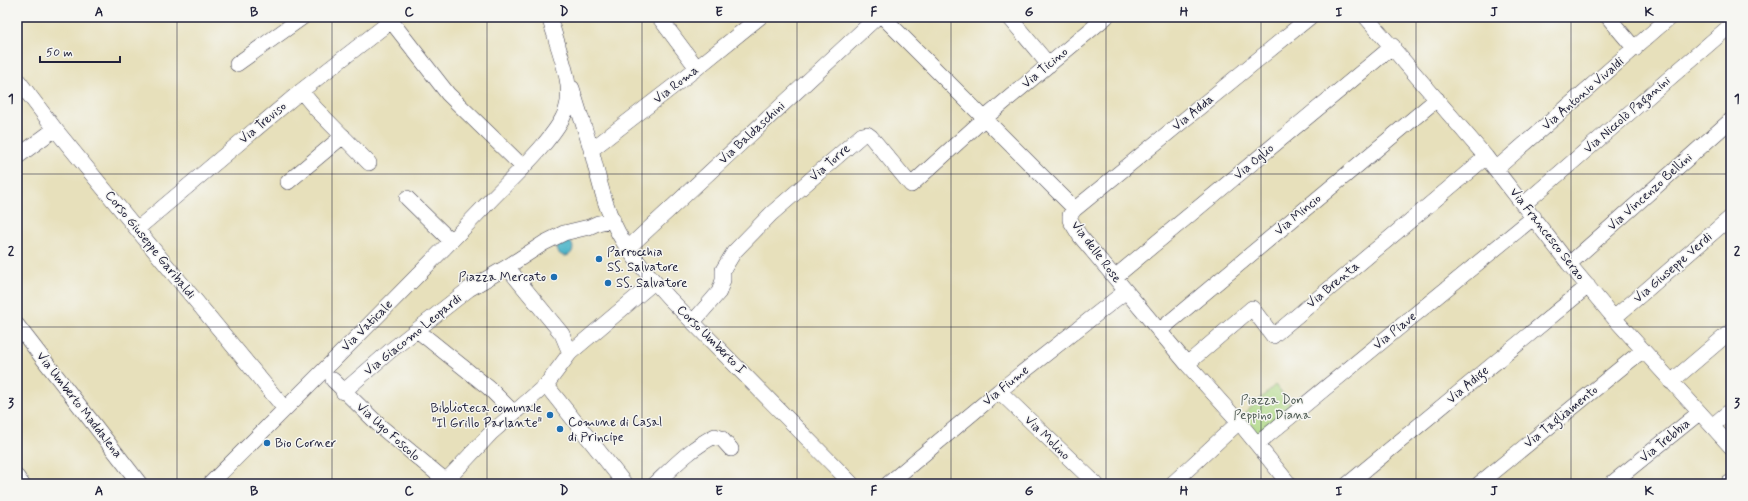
<svg xmlns="http://www.w3.org/2000/svg" width="1748" height="501" font-family="Mynerve,sans-serif">
	<rect width="100%" height="100%" fill="#f6f6f2"/>
	<filter id="ink" filterUnits="userSpaceOnUse"><feTurbulence type="fractalNoise" baseFrequency=".025" numOctaves="2"/><feDisplacementMap in="SourceGraphic" scale="8" xChannelSelector="R" yChannelSelector="G"/><feConvolveMatrix kernelMatrix="1 2 1 2 8 2 1 2 1" color-interpolation-filters="sRGB"/></filter>
	<filter id="wash" filterUnits="userSpaceOnUse"><feTurbulence type="fractalNoise" baseFrequency=".012" numOctaves="4" result="noise"/><feDisplacementMap in="SourceGraphic" scale="16" xChannelSelector="R" yChannelSelector="G"/><feGaussianBlur stdDeviation="0.9" result="paint"/><feColorMatrix in="noise" values="0 0 0 0 0 0 0 0 0 0 0 0 0 0 0 0 0 1.4 0 .05"/><feComposite in="paint" operator="in"/></filter>
	<g filter="url(#wash)">
		<rect width="100%" height="100%" fill="#e7e0bb"/>
		<path fill="#acd782" stroke="#677c5e" d="M1275,385l19,23 -36,28 -17,-19z"/>
		<path fill="#4ab3c8" stroke="#366a82" d="M557 248a8 8 0 1 1 16 0a8 8 0 1 1-16 0Z"/>
	</g>
	<g filter="url(#ink)">
		<g fill="none" stroke-linecap="round" stroke-linejoin="round">
			<defs>
				<path id="minor" d="M388,17l60,77 75,73
					M549,17l9,28
					M659,17l38,51
					M883,17l192,192 -5,6v5l10,16 107,128 52,58 50,62
					M1009,17l40,48
					M1366,17l120,140 83,107 45,54 117,129
					M1608,17l27,32
					M237,64l66,-47
					M17,79l38,50 103,126 127,154
					M572,88c6,21 13,41 19,61 8,31 15,65 32,92 12,20 30,39 46,57l183,186
					M301,91l15,18 53,54
					M591,150l106,-82 63,-51
					M17,157l38,-28
					M1496,169l174,-152
					M288,182l55,-46
					M407,198l44,43
					M1524,204l207,-179
					M1075,209l235,-192
					M137,229l164,-138 90,-70
					M628,248l249,-231
					M1569,264l162,-144
					M507,267l55,67 8,19
					M1115,277l278,-231
					M1614,318l117,-101
					M693,322l26,-30 4,-12v-10l11,-18 37,-38 91,-79 5,-1 4,3 40,48 74,-67 121,-101
					M17,325l123,159
					M417,330l72,58 25,25
					M1159,331l278,-232
					M1187,364l65,-56 21,28 213,-179
					M333,380l48,47 65,54
					M1671,382l60,-51
					M546,385l79,99
					M999,391l97,93
					M343,392l47,-41 79,-62 38,-22 37,-24 20,-10 25,-6 9,-4 15,-3
					M1712,426l19,-16
					M1257,444l277,-227
					M17,477l5,7
					M210,484c92,-92 185,-184 275,-278 21,-23 72,-68 81,-96 8,-23 -5,-52 -11,-74
					M443,484l48,-51 55,-48 24,-32 84,-71
					M655,484c19,-18 37,-37 60,-48l6,2 10,11
					M888,484l111,-93 127,-100
					M1172,484l67,-62
					M1348,484l240,-198
					M1479,484l164,-134
					M1611,484l88,-71
					M1728,484l3,-2"/>
			</defs>
			<use href="#minor" stroke="#403e4e" stroke-width="16"/>
			<use href="#minor" stroke="#fff" stroke-width="15"/>
		</g>
	</g>
	<path fill="none" stroke="#22223b" stroke-width="1" stroke-opacity="0.55" d="M177,17v467M332,17v467M487,17v467M642,17v467M797,17v467M951,17v467M1106,17v467M1261,17v467M1416,17v467M1571,17v467M17,174h1714M17,327h1714"/>
	<g fill="#1f6fb2" stroke="#f6f6f2" stroke-width="1.5">
		<circle cx="599" cy="259" r="4"/>
		<circle cx="554" cy="277" r="4"/>
		<circle cx="608" cy="283" r="4"/>
		<circle cx="550" cy="415" r="4"/>
		<circle cx="560" cy="429" r="4"/>
		<circle cx="267" cy="443" r="4"/>
	</g>
	<g text-anchor="middle" dominant-baseline="central" stroke-width="3" stroke-linejoin="round" paint-order="stroke">
		<g font-size="13" fill="#22223b" stroke="#f6f6f2">
			<text transform="translate(1045 68) rotate(-40)">Via Ticino</text>
			<text transform="translate(676 85) rotate(-38)">Via Roma</text>
			<text transform="translate(1583 94) rotate(-41)">Via Antonio Vivaldi</text>
			<text transform="translate(1193 113) rotate(-39)">Via Adda</text>
			<text transform="translate(1627 115) rotate(-41)">Via Niccolò Paganini</text>
			<text transform="translate(263 123) rotate(-40)">Via Treviso</text>
			<text transform="translate(752 133) rotate(-43)">Via Baldaschini</text>
			<text transform="translate(1254 162) rotate(-40)">Via Oglio</text>
			<text transform="translate(830 163) rotate(-41)">Via Torre</text>
			<text transform="translate(1650 192) rotate(-42)">Via Vincenzo Bellini</text>
			<text transform="translate(1298 215) rotate(-40)">Via Mincio</text>
			<text transform="translate(1547 234) rotate(52)">Via Francesco Serao</text>
			<text transform="translate(150 245) rotate(51)">Corso Giuseppe Garibaldi</text>
			<text transform="translate(1096 252) rotate(53)">Via delle Rose</text>
			<text transform="translate(1673 268) rotate(-41)">Via Giuseppe Verdi</text>
			<text transform="translate(1333 285) rotate(-40)">Via Brenta</text>
			<text transform="translate(367 326) rotate(-45)">Via Vaticale</text>
			<text transform="translate(1395 331) rotate(-39)">Via Piave</text>
			<text transform="translate(413 335) rotate(-39)">Via Giacomo Leopardi</text>
			<text transform="translate(711 340) rotate(45)">Corso Umberto I</text>
			<text transform="translate(1468 385) rotate(-40)">Via Adige</text>
			<text transform="translate(1006 386) rotate(-39)">Via Fiume</text>
			<text transform="translate(79 405) rotate(52)">Via Umberto Maddalena</text>
			<text transform="translate(1561 417) rotate(-39)">Via Tagliamento</text>
			<text transform="translate(388 432) rotate(42)">Via Ugo Foscolo</text>
			<text transform="translate(1047 438) rotate(44)">Via Molino</text>
			<text transform="translate(1665 441) rotate(-39)">Via Trebbia</text>
		</g>
		<g font-size="13" fill="#22223b" stroke="#f6f6f2" text-anchor="start">
			<text x="607" y="252">Parrocchia<tspan x="607" dy="15">SS. Salvatore</tspan></text>
			<text x="546" y="277" text-anchor="end">Piazza Mercato</text>
			<text x="616" y="283">SS. Salvatore</text>
			<text x="542" y="408" text-anchor="end">Biblioteca comunale<tspan x="542" dy="15">"Il Grillo Parlante"</tspan></text>
			<text x="568" y="422">Comune di Casal<tspan x="568" dy="15">di Principe</tspan></text>
			<text x="275" y="443">Bio Corner</text>
		</g>
		<g font-size="13" fill="#4b5850" stroke="#f6f6f2">
			<text x="1272" y="400">Piazza Don<tspan x="1272" dy="15">Peppino Diana</tspan></text>
		</g>
	</g>
	<rect width="1748" height="501" fill="none" stroke="#f6f6f2" stroke-width="44"/>
	<path d="M40 56v6h80v-6" fill="none" stroke="#22223b" stroke-width="2"/>
	<text x="46" y="56" font-size="12" fill="#22223b" stroke="#f6f6f2" stroke-width="3" paint-order="stroke">50 m</text>
	<rect x="22" y="22" width="1704" height="457" fill="none" stroke="#22223b" stroke-width="1.5"/>
	<g font-size="13" text-anchor="middle" font-weight="bold" fill="#22223b">
		<text x="99" y="16">A</text>
		<text x="254" y="16">B</text>
		<text x="409" y="16">C</text>
		<text x="564" y="16">D</text>
		<text x="719" y="16">E</text>
		<text x="874" y="16">F</text>
		<text x="1029" y="16">G</text>
		<text x="1184" y="16">H</text>
		<text x="1339" y="16">I</text>
		<text x="1494" y="16">J</text>
		<text x="1649" y="16">K</text>
		<text x="11" y="103">1</text>
		<text x="1737" y="103">1</text>
		<text x="11" y="255">2</text>
		<text x="1737" y="255">2</text>
		<text x="11" y="407">3</text>
		<text x="1737" y="407">3</text>
		<text x="99" y="495">A</text>
		<text x="254" y="495">B</text>
		<text x="409" y="495">C</text>
		<text x="564" y="495">D</text>
		<text x="719" y="495">E</text>
		<text x="874" y="495">F</text>
		<text x="1029" y="495">G</text>
		<text x="1184" y="495">H</text>
		<text x="1339" y="495">I</text>
		<text x="1494" y="495">J</text>
		<text x="1649" y="495">K</text>
	</g>
</svg>
